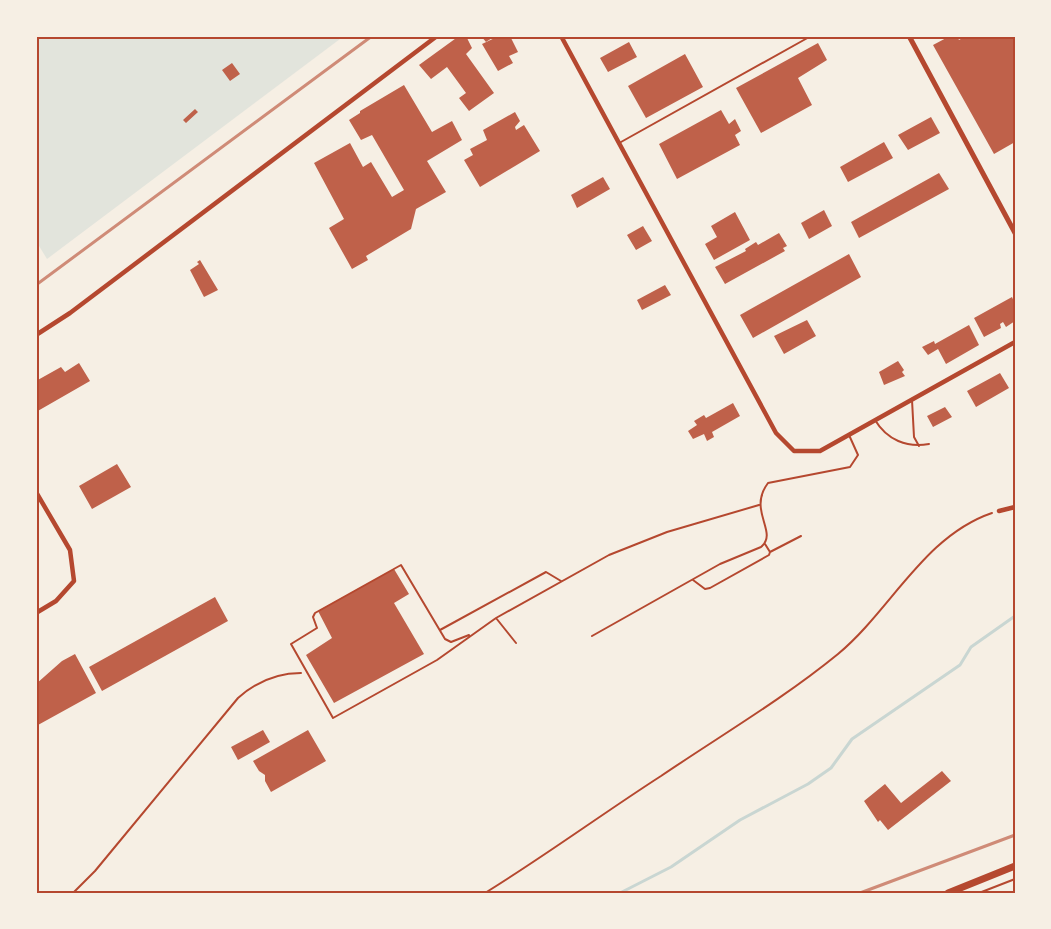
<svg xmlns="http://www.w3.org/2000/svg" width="1051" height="929" font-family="Mulish,sans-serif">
	<rect width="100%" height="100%" fill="#f6efe4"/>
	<path fill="#e2e4dc" d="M36,36h308l-297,223 -11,-18z"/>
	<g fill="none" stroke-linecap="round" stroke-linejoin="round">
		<path stroke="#c9d6d2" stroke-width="3" d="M620,893l51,-26 69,-47 68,-36 23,-16 21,-29 108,-74 11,-18 44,-31"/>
	</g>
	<path fill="#bf614a" d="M459,36h7l6,12 -6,6 28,39 -25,18 -10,-13 7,-5 -19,-26 -16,12 -12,-14z
		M481,36h14l-9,6z
		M499,36h11l8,16 -9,4 4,7 -15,8 -16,-27z
		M950,36h7l2,4 7,-4h49v106l-21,12 -61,-109z
		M629,42l8,15 -29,15 -8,-14z
		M818,43l9,17 -29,18 14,27 -51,28 -25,-45z
		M685,54l18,33 -57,31 -18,-32z
		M232,63l8,11 -10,7 -8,-11z
		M404,85l28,47 20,-11 10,19 -35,21 19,31 -30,17 -5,20 -45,27 2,4 -16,9 -23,-41 15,-9 -30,-56 36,-20 13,24 8,-5 21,35 12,-7 -32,-55 -11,5 -12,-20 11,-7v-2z
		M195,109l3,3 -12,11 -3,-3z
		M721,110l8,14 6,-5 6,12 -6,4 5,10 -63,34 -18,-35z
		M515,112l5,9 -5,6 1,3 8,-5 16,26 -60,36 -16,-27 9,-5 -3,-6 17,-9 -4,-10z
		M931,117l9,16 -32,17 -10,-15z
		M884,142l9,16 -45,24 -8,-15z
		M939,173l10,16 -90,49 -8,-16z
		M603,177l7,12 -33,19 -6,-13z
		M824,210l8,16 -23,13 -8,-16z
		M735,212l15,28 -36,20 -9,-16 12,-7 -6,-11z
		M643,226l9,15 -16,9 -9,-15z
		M779,233l8,13 -4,2 2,3 -60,33 -10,-17 31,-16 -1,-2 11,-7 2,3z
		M849,254l12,23 -108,61 -13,-23z
		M200,260l18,30 -14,7 -14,-27 9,-6 -2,-2z
		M665,285l6,10 -29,15 -5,-10z
		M1012,297l3,7v17l-9,6 -3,-5 -3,2 1,4 -17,9 -10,-19z
		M807,320l9,16 -32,18 -10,-18z
		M969,325l10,20 -33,19 -8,-15 -10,6 -6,-8 12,-6 1,3z
		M898,361l6,9 -2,2 3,4 -21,9 -5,-13z
		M79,363l11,18 -54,31v-31l25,-14 4,5z
		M1000,373l9,15 -33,19 -9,-16z
		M733,403l7,13 -28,16 2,5 -7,4 -3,-7 -11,5 -5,-8 9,-6 -3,-4 10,-6 2,3z
		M945,407l7,10 -19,10 -6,-11z
		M117,464l14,23 -39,22 -13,-23z
		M394,569l15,25 -15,9 30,51 -90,49 -28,-48 26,-17 -14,-27z
		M215,597l13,24 -126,70 -13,-24z
		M75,654l21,39 -58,32 -2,-41 26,-23z
		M263,730l7,12 -32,18 -7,-13z
		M308,730l18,31 -55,31 -6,-11v-6l-6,-4 -6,-10z
		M942,771l9,10 -63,49 -8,-10 -2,2 -14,-21 21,-17 16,19z"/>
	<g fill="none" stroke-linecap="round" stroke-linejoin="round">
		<path stroke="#b5482f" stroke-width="2" d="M238,36h15
			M73,893l22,-22 143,-173c18,-16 38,-25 63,-25
			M485,893c60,-37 117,-79 176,-117 59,-40 122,-77 177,-122 53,-44 86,-118 154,-141
			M979,893l36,-14"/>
		<path stroke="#b5482f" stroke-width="2" d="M621,142l190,-106
			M912,400l2,37 5,9
			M875,420c12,20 32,28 54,24
			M770,552l31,-16
			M693,580l12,9 5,-1 59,-33 1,-3 -5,-8
			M496,618l20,25
			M440,630l106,-58 15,9
			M469,635l-18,7 -6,-3 -44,-74 -86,48 -2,4 4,11 -26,16 42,74 104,-58 59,-42 113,-63 58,-23 92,-27
			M592,636l128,-72 41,-17c18,-15 -14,-36 7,-64l82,-16 8,-12 -9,-20"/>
		<path stroke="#b5482f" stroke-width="4.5" d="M561,36l215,397 18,18h26l195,-109
			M36,335l34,-22 367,-277
			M36,492l34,58 4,31 -18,20 -20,12
			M999,511l16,-4"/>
		<path stroke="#b5482f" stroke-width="5" d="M909,36l106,197"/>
		<path stroke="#b5482f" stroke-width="7" d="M948,893l67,-27"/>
		<path stroke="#cf8b77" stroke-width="3" d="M36,285l336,-249
			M860,893l155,-58"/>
	</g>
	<rect width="1051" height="929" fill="none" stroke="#f6efe4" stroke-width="75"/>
	<rect x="38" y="38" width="976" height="854" fill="none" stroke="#b5482f" stroke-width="2"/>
</svg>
